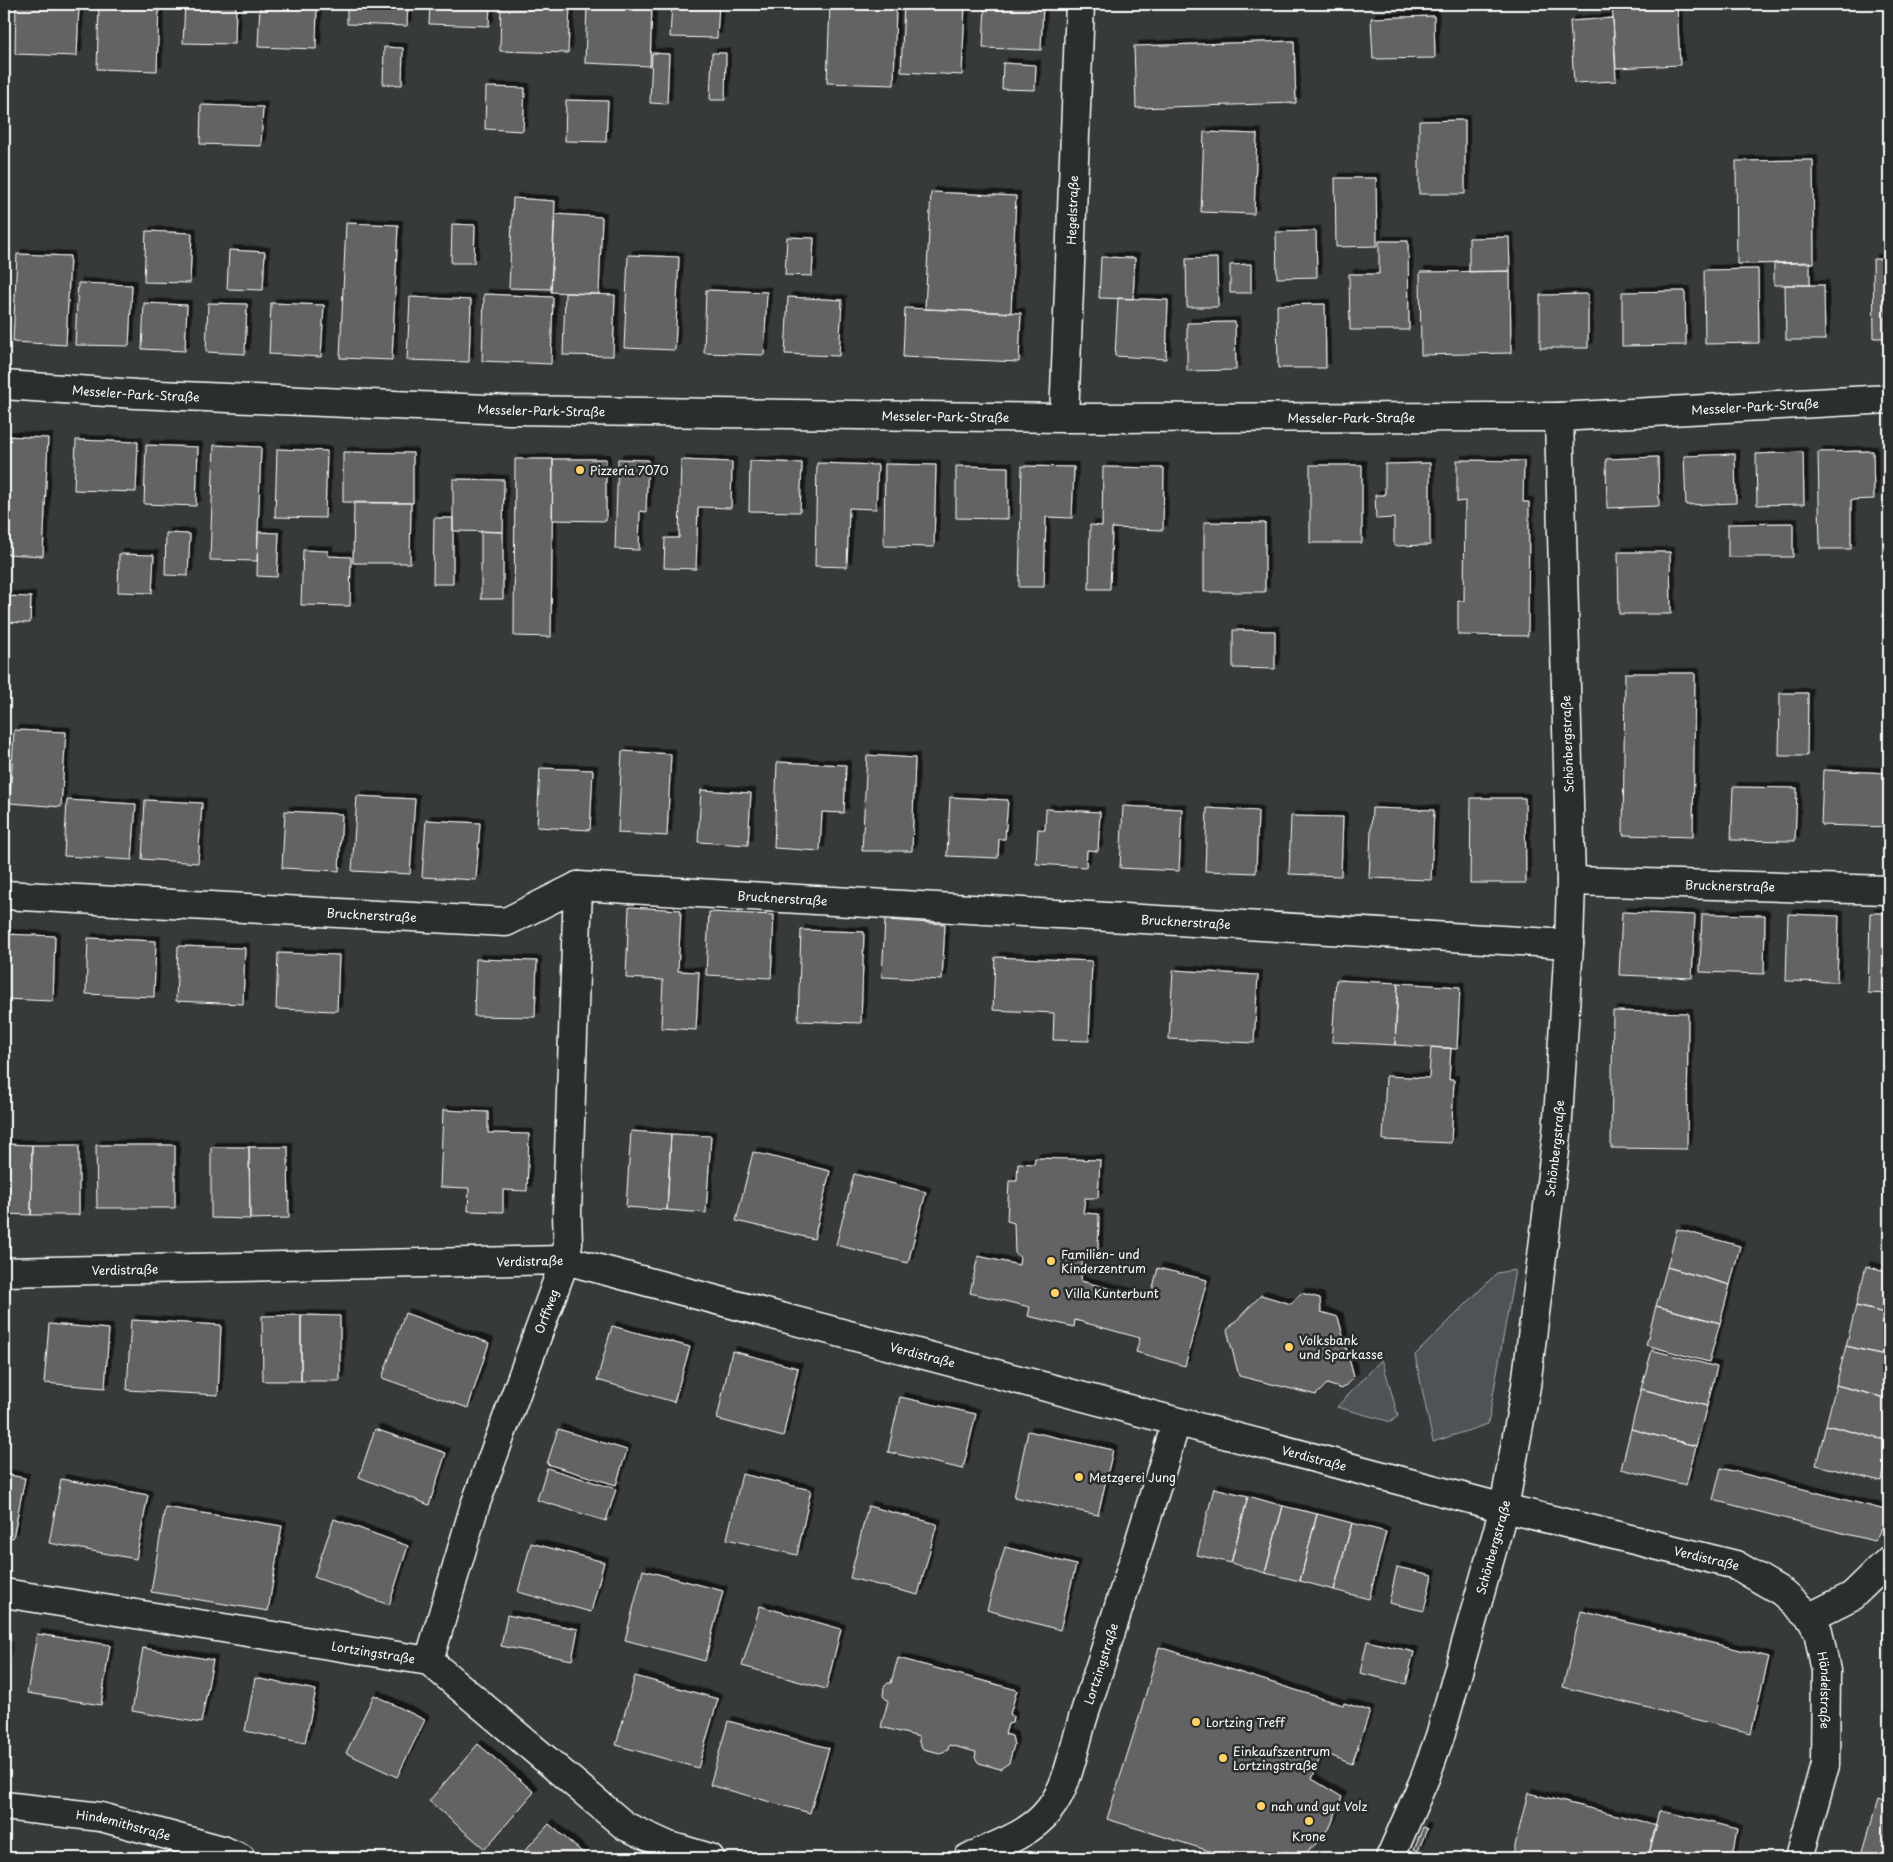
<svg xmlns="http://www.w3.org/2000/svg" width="1893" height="1862" font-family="'Playpen Sans',sans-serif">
	<defs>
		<filter id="shadow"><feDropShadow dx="4.5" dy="-4.5" stdDeviation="0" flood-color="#0009"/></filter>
	</defs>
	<rect width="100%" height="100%" fill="#373a3b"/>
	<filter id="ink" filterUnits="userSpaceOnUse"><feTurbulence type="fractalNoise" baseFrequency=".02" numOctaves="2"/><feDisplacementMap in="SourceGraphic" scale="10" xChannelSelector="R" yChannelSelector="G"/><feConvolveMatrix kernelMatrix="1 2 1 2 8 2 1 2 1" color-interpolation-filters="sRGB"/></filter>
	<g filter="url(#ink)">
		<path fill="#505354" stroke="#a8a9aa" d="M1155,4h127v2z
			M1515,1270l-27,154 -55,18 -18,-87 82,-82z
			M1382,1359l16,57 -7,6 -54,-15z"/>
		<path fill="#636465" stroke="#fff" filter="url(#shadow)" d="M16,4h63l-2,52 -62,-2z
			M99,4h60l-2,67 -60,-2z
			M185,4h51l-1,40 -52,-1z
			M260,4h57l-1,45 -58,-2z
			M347,4h61l-1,22 -60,-2z
			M430,4h60l-1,22 -60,-2z
			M501,4h69l-2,49 -68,-2z
			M587,4h65l-2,62 -65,-3z
			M672,4h47l-2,34 -47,-1z
			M830,4h66l-2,81 -67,-2z
			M904,4h61l-3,71 -61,-3z
			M985,4h58l-2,46 -58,-2z
			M1304,4h70l-1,3 -69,-1z
			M1612,4h65l3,61 -64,3z
			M1434,16l1,42 -62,1 -2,-41z
			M1613,18l3,63 -42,2 -4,-62z
			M1294,41l2,62 -160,5 -2,-62z
			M384,47l19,1 -1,37 -19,-1z
			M652,53l17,1 -2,50 -17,-1z
			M712,53h14l-1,47h-15z
			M1003,63l33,2 -1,25 -33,-1z
			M486,87l39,1 -2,43 -38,-2z
			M566,100l42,1 -2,41 -41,-1z
			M201,105l62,2 -2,39 -61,-2z
			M1465,120v74h-46v-73z
			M1204,132l53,2 -3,80 -53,-2z
			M1813,160l1,103 -77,1 -1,-103z
			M1335,178h41l1,68 -41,1z
			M931,192l85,4 -5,117 -86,-4z
			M513,198l42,3 -4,88 -42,-1z
			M555,214l47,3 -3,77 -48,-2z
			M346,223l52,2 -6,135 -52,-2z
			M452,224l23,1 -1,38h-23z
			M146,231l46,2 -2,50 -46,-1z
			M1316,231l1,46 -40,1 -1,-46z
			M787,237l27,1 -2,38 -27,-1z
			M1509,237l1,34 -41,1v-34z
			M1379,241h29l1,89h-59l-1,-56h30z
			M229,250l36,2 -2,38 -36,-1z
			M17,254l53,2 -4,89 -53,-3z
			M628,255l51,2 -4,93 -51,-2z
			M1101,257l34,1 -2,41 -34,-1z
			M1217,258l1,49h-31l-1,-48z
			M1873,259h16v79h-15z
			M1810,262v23h-36v-22z
			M1251,264v29h-21v-28z
			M1758,269l1,74 -54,1 -1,-74z
			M1510,271l1,82 -90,2 -1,-83z
			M78,283l54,2 -3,61 -54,-1z
			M1785,285h39l1,55h-39z
			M706,290l61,2 -3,63 -60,-2z
			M1685,291l1,54 -64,1v-54z
			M565,293l50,2 -2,61 -50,-1z
			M484,294l69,3 -2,67 -69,-3z
			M1588,294v54h-48v-53z
			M410,297l61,3 -2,62 -62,-2z
			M788,297l54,3 -3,56 -54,-2z
			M1118,298l50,2 -2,59 -51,-3z
			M144,303l43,2 -2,46 -43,-2z
			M208,303l39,1 -2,50 -39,-2z
			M271,303l53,2 -3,52 -52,-3z
			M1325,304l1,64h-48l-1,-63z
			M905,308l116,5 -2,49 -116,-5z
			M1235,322l1,48 -49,1v-48z
			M4,436l44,2 -5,118 -39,-2z
			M76,440l62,2 -2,50 -62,-2z
			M146,445l52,2 -2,59 -52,-2z
			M214,445l47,2 -4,114 -47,-1z
			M277,449l50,2 -2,67 -50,-1z
			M1873,451l1,48 -23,1v49h-31l-2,-97z
			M343,452l70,1v50l-70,-1z
			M1803,452l1,52 -47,1 -1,-51z
			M1735,454l1,49 -50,2 -2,-49z
			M1658,457l1,49 -52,2 -1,-49z
			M515,459h38l-2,178 -37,-1z
			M553,459h53v62l-54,-1z
			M618,459l30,1 -2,52 -6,-1 -1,39 -24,-1z
			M681,460l51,2 -1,46 -33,-1 -2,62 -32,-1 1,-30h14z
			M1457,460l67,1 -1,41h6l-1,134 -70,-1v-34h6l1,-100 -8,1z
			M750,461l52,2 -2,49 -51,-1z
			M817,463l61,2 -2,44 -27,-1 -2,59 -32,-1z
			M1430,463v82l-36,1v-28l-18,1 -1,-24h10v-31z
			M885,464l51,1 -2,82 -50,-1z
			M1310,465h52v78h-52z
			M956,466l52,1v52l-52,-1z
			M1022,466l52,1 -2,51 -26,-1 -2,70h-25z
			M1103,467l61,1 -1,62 -51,-2 -2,61h-21l1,-64 12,1z
			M453,479l51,1 -1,52 -50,-1z
			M354,503h57l-1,60h-57z
			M434,518h19v66h-20z
			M1204,522l61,1v69h-61z
			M1793,523v34h-65v-33z
			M481,531l22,1v67h-22z
			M258,532l21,1 -2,44 -20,-1z
			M166,533l24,1 -2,42 -23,-1z
			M303,550l25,1v5l23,1 -1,49 -49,-1z
			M1618,552h52l1,62h-52z
			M119,554l35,1 -2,38 -34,-1z
			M4,596l27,1 -1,26 -26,-1z
			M1233,630l42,1v38l-42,-1z
			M1625,673h70l-2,164 -70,-2z
			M1780,693h28l-1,63h-28z
			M14,730l52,2 -5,75 -51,-4z
			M622,751l49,3 -4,82 -49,-3z
			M867,755l48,3 -3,93h-50z
			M777,762l69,3 -2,48 -22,-1 -2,39 -46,-3z
			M540,768l53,2 -3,60 -53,-3z
			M1823,770l66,3v54l-68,-2z
			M1733,787l64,1 -2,53 -64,-1z
			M701,790l50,3 -3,52 -50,-3z
			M357,796l58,3 -5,75 -58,-3z
			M950,797l58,3 -3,39h-6l-1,19 -51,-2z
			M1471,798h54l1,85h-56z
			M67,800l69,4 -4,56 -68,-4z
			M145,800l57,3 -4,60 -56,-4z
			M1123,806l59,3 -3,62 -59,-3z
			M1207,808l51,3 -2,62 -51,-2z
			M1372,808l62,2 -3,70 -62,-2z
			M1046,809l54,3 -2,39 -11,-1 -1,17 -50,-3 2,-35 7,1z
			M285,811l57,3 -3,57 -57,-3z
			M1291,816l52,1 -2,59 -52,-2z
			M426,820l54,3 -4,57 -54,-3z
			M629,907l52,3 -3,61 21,1 -3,58 -35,-2 2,-48 -37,-2z
			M709,912l65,3 -3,63 -65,-3z
			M1622,912l73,3 -3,63 -73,-3z
			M1870,913h19v81l-21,-1z
			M1702,914l63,1 -1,59 -64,-2z
			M1788,914l51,2 -2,66 -51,-1z
			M885,920l60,4 -3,56 -60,-3z
			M801,930l63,2 -3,91 -63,-2z
			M4,934l51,2 -2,65 -49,-2z
			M88,938l68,3 -2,56 -68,-3z
			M178,946l67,2 -2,56 -67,-3z
			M278,953l61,2 -2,56 -61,-2z
			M995,957l97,4 -3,80 -36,-1 1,-27 -61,-3z
			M476,959l61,2 -2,56 -61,-1z
			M1173,970l85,5 -4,68 -85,-4z
			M1336,980l62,3 -3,62 -63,-3z
			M1398,983l62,4 -3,62 -62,-4z
			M1613,1011l75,2 -1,136 -76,-1z
			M1431,1047l20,1 -2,32h5l-3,63 -68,-3 3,-64 43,2z
			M443,1110l45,2v21l41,1 -2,57 -24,-1v22l-35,-1 1,-23 -29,-1z
			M631,1131l40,3 -4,76 -41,-3z
			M671,1134l40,2 -5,77 -39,-3z
			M4,1144l28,1 -1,70 -27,-1z
			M32,1145h47v70h-48z
			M96,1145h79v63h-78z
			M211,1147h38l1,72 -39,-1z
			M249,1147h39l1,71 -39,1z
			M753,1152l77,19 -16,68 -78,-18z
			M1035,1158l65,2 -2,38h-13l-2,15 16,1 -1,38 -15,-1 -2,30 69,18 8,-31 49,12 -22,86 -49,-14 4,-14 -65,-18 -1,7 -46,-11 2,-9 -60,-14 8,-37 41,9 1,-8 -5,-4 -1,-30 -7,-2 2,-40h8l1,-18 16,1z
			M854,1174l72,18 -18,71 -72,-18z
			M1677,1229l63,17 -10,39 -63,-18z
			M1866,1266l23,6v42l-33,-8z
			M1667,1267l63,18 -10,38 -64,-17z
			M1301,1293l19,5 1,14 17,5 16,60 -12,12 -15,-5 -11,11 -77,-19 -12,-46 34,-35 30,9z
			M1656,1306l64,17 -11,39 -63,-17z
			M1856,1306l33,8v42l-43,-10z
			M405,1313l84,30 -21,65 -86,-30z
			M301,1315l39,1v65h-39z
			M301,1315v66h-38l-1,-65z
			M131,1320l90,5 -3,70 -91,-5z
			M49,1324l60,5 -4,59 -61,-5z
			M612,1326l78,21 -16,55 -77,-22z
			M1846,1346l43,10v43l-53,-14z
			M1652,1350l65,17 -10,39 -66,-17z
			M732,1351l66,17 -15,69 -66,-18z
			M1836,1385l53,14v42l-63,-16z
			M1641,1389l66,17 -11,40 -65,-17z
			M900,1397l76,17 -13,55 -75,-17z
			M1826,1425l63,16 -8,40 -65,-16z
			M375,1429l71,24 -17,52 -70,-28z
			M558,1429l69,21 -11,35 -69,-21z
			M1631,1429l65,17 -10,39 -65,-16z
			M1028,1431l85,19 -15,65 -84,-18z
			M547,1468l69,21 -10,32 -69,-21z
			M1721,1468l168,43v7l-15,23 -161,-41z
			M4,1474l21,4 -12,60 -9,-2z
			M742,1474l69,16 -14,65 -70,-16z
			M61,1479l87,16 -12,64 -87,-16z
			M1214,1488l34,8 -17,67 -34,-8z
			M1248,1496l35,10 -18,67 -34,-10z
			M868,1506l69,18 -19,71 -68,-17z
			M1283,1506l34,8 -17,67 -35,-8z
			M165,1507l117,19 -14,85 -117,-19z
			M1317,1514l35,9 -18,67 -34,-9z
			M334,1519l74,27 -19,59 -75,-28z
			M1352,1523l34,9 -17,67 -35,-9z
			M531,1543l73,19 -13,50 -73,-20z
			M1005,1547l71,18 -16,65 -73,-20z
			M1397,1567l35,8 -8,36 -35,-8z
			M643,1570l80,21 -18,70 -80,-21z
			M760,1606l81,23 -15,60 -84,-23z
			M1581,1611l188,46 -18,76 -188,-46z
			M507,1615l71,14 -6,31 -71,-14z
			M37,1634l73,11 -9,60 -74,-12z
			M1367,1641l47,11 -8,32 -46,-11z
			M4,1646l4,1 -4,27z
			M1159,1647l184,58 1,-2 26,8 -18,53 -30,-12 -10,27 30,18 -11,28 -13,17 -18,16h-4l-9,-7 -3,7h-52l-125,-39 34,-108z
			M143,1648l70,12 -12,63 -69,-12z
			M898,1658l119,32 -7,24 3,2 -1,7 -4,1 -3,10 7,2 2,9 -5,18 -9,6 -21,-6 -4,-5 1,-6 -27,-7 -1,5 -8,3 -17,-4 -4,-6v-6l-38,-10 7,-26 -5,-5 1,-9 4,-4h3z
			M635,1676l83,23 -20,69 -82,-23z
			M255,1678l61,12 -11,53 -60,-12z
			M374,1695l51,25 -28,57 -51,-24z
			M728,1721l101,27 -19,65 -100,-28z
			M478,1744l56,48 -49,57 -56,-48z
			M1528,1793l129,32 -9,33h-136z
			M1878,1800l11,4v54h-28z
			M1659,1810l79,19 -5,29h-85z
			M549,1824l40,34h-71z
			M1423,1827l4,2 -9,22 -4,-2z"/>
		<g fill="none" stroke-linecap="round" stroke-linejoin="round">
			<defs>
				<g id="minor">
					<path id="s1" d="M4,385l132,9 374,16 554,8 495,-1 330,-18"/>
					<path id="s2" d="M1064,418l16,-414"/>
					<path id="s3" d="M1571,881l318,9"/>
					<path id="s4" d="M4,895l502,27 72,-36 991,58"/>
					<path id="s5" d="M4,1272l561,-12 939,248 232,57 46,27 28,25 8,14 8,40 -1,93 -26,94"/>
					<path id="s6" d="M4,1593l425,68 196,165 44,20 41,12"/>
					<path d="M1810,1617l42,-21 37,-36"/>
					<path id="s7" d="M429,1661l45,-153 91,-248 3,-17 -1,-30 11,-327"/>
					<path id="s8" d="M4,1806l97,11 121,33 19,8"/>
					<path id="s9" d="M968,1858c27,-13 62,-23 81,-48 20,-25 25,-64 35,-95 32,-97 62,-194 92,-292"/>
					<path id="s10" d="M1390,1858l35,-80 15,-42 64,-228 22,-122 31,-252 12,-190 2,-63 -12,-464"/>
				</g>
			</defs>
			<use href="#minor" stroke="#fff" stroke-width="31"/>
			<use href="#minor" stroke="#2a2d2e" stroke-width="28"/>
		</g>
	</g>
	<g fill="#ffd166" stroke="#2a2d2e" stroke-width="2">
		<circle cx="580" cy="470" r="5"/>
		<circle cx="1051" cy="1261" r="5"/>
		<circle cx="1055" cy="1293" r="5"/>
		<circle cx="1289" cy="1347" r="5"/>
		<circle cx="1079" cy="1477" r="5"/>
		<circle cx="1196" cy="1722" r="5"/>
		<circle cx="1223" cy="1758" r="5"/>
		<circle cx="1261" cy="1806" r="5"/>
		<circle cx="1309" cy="1821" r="5"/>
	</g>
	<g text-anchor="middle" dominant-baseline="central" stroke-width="5" stroke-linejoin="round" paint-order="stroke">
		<g font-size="12" fill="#fff" stroke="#2a2d2e">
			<text stroke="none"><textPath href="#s2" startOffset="208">Hegelstraße</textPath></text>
			<text stroke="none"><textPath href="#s1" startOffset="132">Messeler-Park-Straße</textPath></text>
			<text stroke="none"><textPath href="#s1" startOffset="1752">Messeler-Park-Straße</textPath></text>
			<text stroke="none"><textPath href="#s1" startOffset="538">Messeler-Park-Straße</textPath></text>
			<text stroke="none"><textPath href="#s1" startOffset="942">Messeler-Park-Straße</textPath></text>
			<text stroke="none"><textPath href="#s1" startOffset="1348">Messeler-Park-Straße</textPath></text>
			<text transform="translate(1567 744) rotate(-92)">Schönbergstraße</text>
			<text stroke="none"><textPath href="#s3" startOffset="159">Brucknerstraße</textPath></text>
			<text stroke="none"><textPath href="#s4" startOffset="788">Brucknerstraße</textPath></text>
			<text stroke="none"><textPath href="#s4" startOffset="368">Brucknerstraße</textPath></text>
			<text stroke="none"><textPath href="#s4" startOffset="1192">Brucknerstraße</textPath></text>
			<text stroke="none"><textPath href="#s10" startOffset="732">Schönbergstraße</textPath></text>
			<text stroke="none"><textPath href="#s5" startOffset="526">Verdistraße</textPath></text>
			<text stroke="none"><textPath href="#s5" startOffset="121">Verdistraße</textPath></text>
			<text stroke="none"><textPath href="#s7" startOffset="369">Orffweg</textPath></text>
			<text stroke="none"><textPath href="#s5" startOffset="931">Verdistraße</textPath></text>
			<text stroke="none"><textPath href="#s5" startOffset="1336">Verdistraße</textPath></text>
			<text stroke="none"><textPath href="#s10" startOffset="328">Schönbergstraße</textPath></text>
			<text stroke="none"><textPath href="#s5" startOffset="1741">Verdistraße</textPath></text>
			<text stroke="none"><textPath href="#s6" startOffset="374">Lortzingstraße</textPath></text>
			<text stroke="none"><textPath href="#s9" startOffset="251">Lortzingstraße</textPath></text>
			<text stroke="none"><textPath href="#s5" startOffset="1938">Händelstraße</textPath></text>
			<text stroke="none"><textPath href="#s8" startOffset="121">Hindemithstraße</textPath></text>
		</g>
		<g font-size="12" fill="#fff" stroke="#2a2d2e" text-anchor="start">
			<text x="590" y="470">Pizzeria 7070</text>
			<text x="1061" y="1254">Familien- und<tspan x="1061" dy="14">Kinderzentrum</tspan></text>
			<text x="1065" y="1293">Villa Kunterbunt</text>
			<text x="1299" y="1340">Volksbank<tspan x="1299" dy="14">und Sparkasse</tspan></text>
			<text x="1089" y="1477">Metzgerei Jung</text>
			<text x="1206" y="1722">Lortzing Treff</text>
			<text x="1233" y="1751">Einkaufszentrum<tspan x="1233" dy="14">Lortzingstraße</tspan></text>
			<text x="1271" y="1806">nah und gut Volz</text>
			<text x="1309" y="1836" text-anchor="middle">Krone</text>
		</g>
	</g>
	<rect width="1893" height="1862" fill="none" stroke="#2a2d2e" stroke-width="20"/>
	<rect x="10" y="10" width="1873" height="1842" fill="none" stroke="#fff" stroke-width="2" filter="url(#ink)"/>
</svg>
